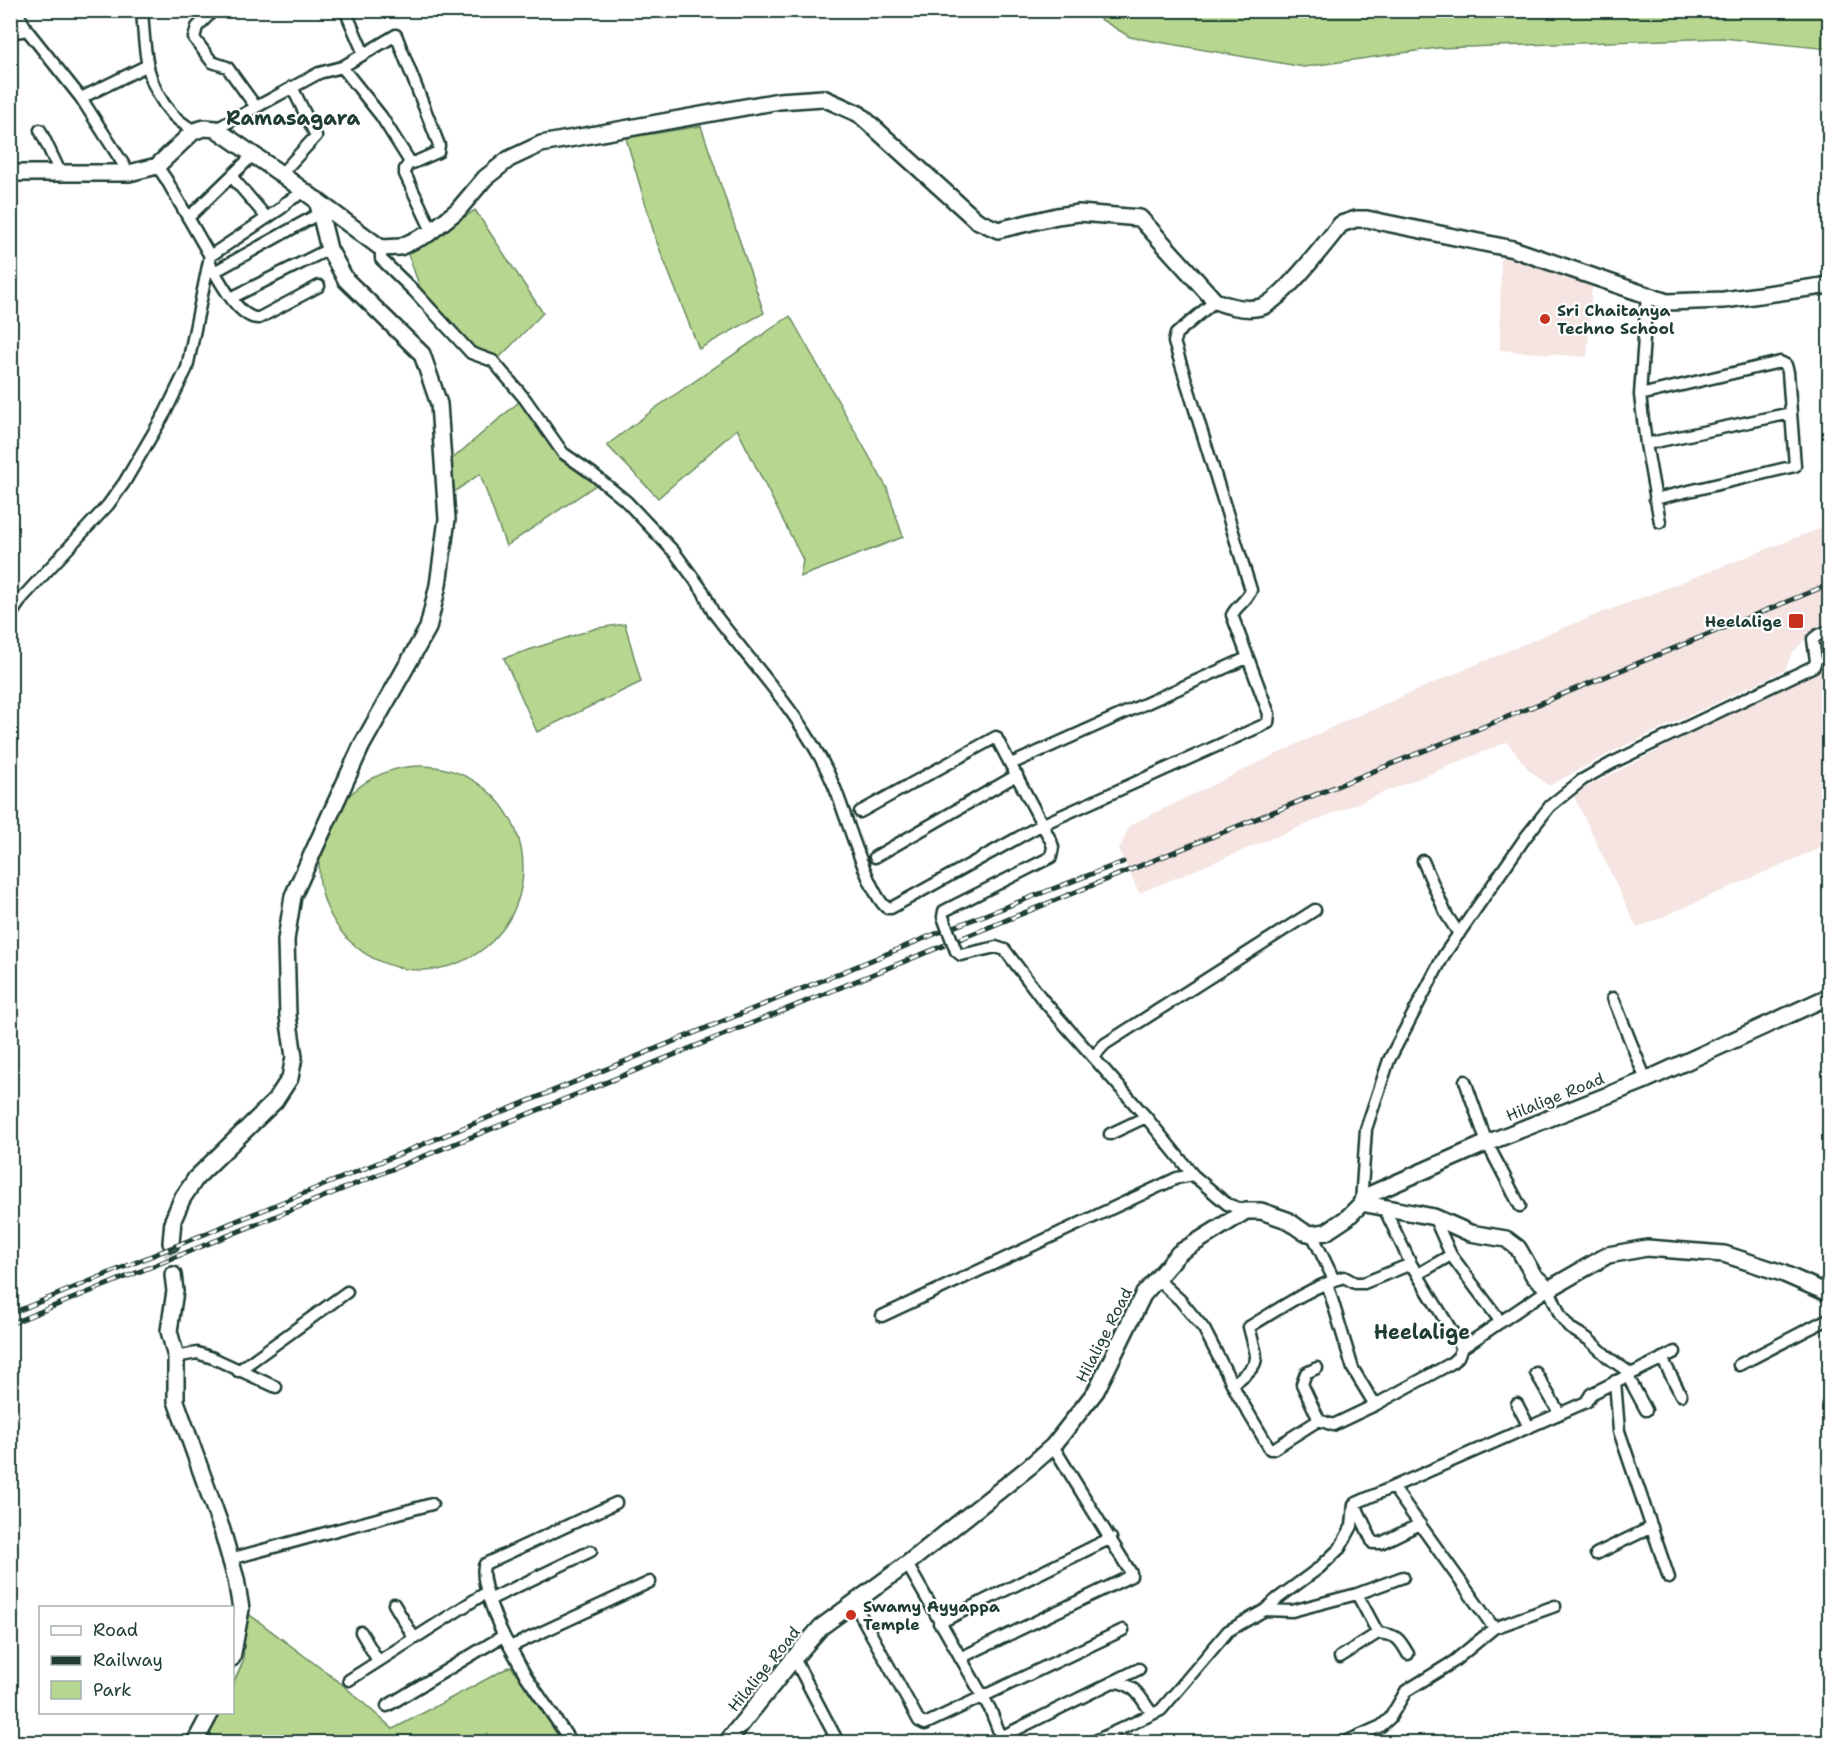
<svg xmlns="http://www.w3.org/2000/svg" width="1840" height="1753" font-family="'Shantell Sans',sans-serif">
	<rect width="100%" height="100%" fill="#fff"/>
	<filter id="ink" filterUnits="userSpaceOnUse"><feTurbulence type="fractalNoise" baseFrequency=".0167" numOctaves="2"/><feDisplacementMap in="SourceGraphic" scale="12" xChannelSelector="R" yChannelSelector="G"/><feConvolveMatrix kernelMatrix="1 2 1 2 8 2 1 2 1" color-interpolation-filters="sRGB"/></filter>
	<g filter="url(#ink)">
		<path fill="#f5e4e1" d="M1501,253l23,6 68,28 -5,70 -87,-7z
			M1829,525v99l-16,7 -21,22 -7,17 -173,82 -63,34 -21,-17 -21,-27 -368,151 -20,-43 11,-25 215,-104 205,-88z
			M1829,663v181l-192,84 -64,-134z"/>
		<path fill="#b7d790" stroke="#6b8a62" stroke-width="1.5" d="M1087,11h742v38l-106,-11 -286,10 -133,19 -174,-30z
			M701,126l63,187 -65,36 -43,-109 -30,-102z
			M475,210l68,103 -44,45 -24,-9 -55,-62 -14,-38 22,-8z
			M790,316l97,172 16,49 -103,40 3,-17 -66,-131 -79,69 -51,-53 50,-38z
			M520,401l38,55 38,29 -90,61 -26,-72 -26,18 -3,-32z
			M625,624l16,58 -104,50 -33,-74 93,-30z
			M319 868a102 102 0 1 1 204 0a102 102 0 1 1-204 0Z
			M246,1612l97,73 50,44 118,-63 52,76h-361l17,-29 13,-1 1,-28 10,-22z"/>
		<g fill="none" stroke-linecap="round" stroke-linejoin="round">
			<path stroke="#d2d8d6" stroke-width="15" stroke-dasharray="15 8" stroke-linecap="butt" d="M171,1243l2,32"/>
			<defs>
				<path id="street" d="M16,10l11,20 54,68 48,75
					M142,10c3,39 2,73 30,104 6,7 15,12 22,17
					M345,10l19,44
					M208,16l-11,11 -3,11 18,24 15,5 29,40
					M10,33l17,-3
					M81,98l65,-32
					M216,129l103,-56 23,-6 54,-32 43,110 -1,7 -25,11 -3,-1 -29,-46 -39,-49
					M40,130l20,42
					M410,162l-5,7v5l27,57
					M281,174l35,-38 -24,-49
					M232,177l35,41
					M188,218l65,-63
					M381,248v11l33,32 57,62 22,8 32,38 38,54 30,21 33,27 49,52 28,38 10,21c42,56 94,109 121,174 11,25 34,108 53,122h4l150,-83 227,-102 1,-9 -37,-99c5,-10 15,-14 19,-25l-77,-248 2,-8 39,-33
					M210,256l73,-49 2,-4 21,-12
					M209,262c9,16 30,58 50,56l60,-32
					M214,272l106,-59
					M1647,294l-7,101 6,49 14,78
					M231,298l98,-49
					M1640,395l140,-33 6,3 2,7 7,94 -140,33
					M1646,444l145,-31
					M10,616l13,-19 85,-92 16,-22 41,-70 22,-45 23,-112 -44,-77 -9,-13
					M1011,764l236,-106
					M860,812l136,-75 55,104 2,6 -2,10 -107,54 -1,6
					M875,857l142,-82
					M1423,861l23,53 13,20
					M956,951l5,4 35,-8 9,3 37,49 104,118 47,58 34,29 19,7
					M1613,998l33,82
					M1093,1057l12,-13 210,-134
					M1465,1081l22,62 33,63
					M1110,1134l36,-17
					M1361,1203l5,-74 23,-69 55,-105 81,-117 25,-32 32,-26 30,-17 202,-97 2,-5 -3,-22 5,-4 12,-4
					M1384,1208l27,56 51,84
					M1434,1217l17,38
					M1312,1234l22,46
					M1418,1274l33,-19 50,67
					M1157,1279l23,21 24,29 35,68 31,52h3l46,-29 14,5 42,-20 75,-41 8,-7 4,-9 87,-59 11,26 10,13 18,11 21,19 21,15
					M1327,1283l26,86 22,36
					M882,1316l295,-138 16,-3
					M176,1357l21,-4 16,5 63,29
					M1662,1358l19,37
					M1739,1365l91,-47
					M1317,1368l-11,5 -4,11 17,36
					M238,1371l109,-79
					M1536,1373l21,36v6
					M1627,1375l19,35
					M1615,1381l4,50 50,147
					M1233,1384c30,-23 25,-21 16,-57 30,-18 61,-40 95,-50l11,6h9l47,-19
					M1517,1404l12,23
					M1393,1487l101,141 61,-22
					M1355,1504l18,39h8l39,-19
					M1596,1554l56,-27
					M230,1559l202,-55
					M907,1564l83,145 13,33
					M1357,1594l46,-17
					M489,1600l102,-49
					M854,1603l65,118 6,3 198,-94
					M394,1604l20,34
					M1265,1610l27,1 65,-17 21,39
					M939,1623l172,-85
					M361,1632l17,29
					M510,1647c-9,-14 -33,-69 -25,-83l131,-61
					M1340,1657l38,-24c19,2 21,5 30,21
					M794,1658l44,84
					M960,1658l171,-82v-3l-78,-127
					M349,1680l138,-88
					M1114,1682c21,1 27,16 38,32
					M387,1706l116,-70
					M571,1742l-45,-66 -16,-29 140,-65
					M991,1742l148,-73
					M1093,1742l68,-32 67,-79 37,-21 12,-11 42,-31 21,-20 12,-22 2,-22 232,-102 5,-8 84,-42
					M1345,1742l36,-16 9,-8 16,-27 47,-29 41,-34"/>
				<path id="secondary" d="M10,173h119l28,-7 37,-35 11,-3 11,1 65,45 100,74 19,-1 28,-13 30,-24 27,-32 24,-19 32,-15 238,-43 44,-3 36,16 117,106 22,10 59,-14 22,-3 61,5 75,83c13,5 31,10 46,6 20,-5 65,-65 80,-83l15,-5h11l146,30 154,53 57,-2 106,-15
					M1361,1203l73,14 36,16 36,6 12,9 16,28 15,13 59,-34 39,-7 77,6 58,19 48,21
					M171,1243l2,-23 9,-21 14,-21 79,-77 15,-23 4,-21 -6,-41 -2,-76 7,-44 69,-151 66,-117 10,-43 9,-66 -8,-115 -17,-50 -76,-74 -17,-31 -12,-49
					M173,1275l2,16 -6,40 7,26v44l46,129 14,49 5,30 -9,49
					M195,1742l16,-30
					M727,1742l67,-84 27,-31 86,-63 122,-97 24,-21 43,-55 47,-96 36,-42 67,-42h15l26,9 17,12 8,2 14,-2 21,-14 24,-24 116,-51 159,-63 184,-84"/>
			</defs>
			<use href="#street" stroke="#1f3d34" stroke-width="15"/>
			<use href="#secondary" stroke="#1f3d34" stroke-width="20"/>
			<use href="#street" stroke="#fff" stroke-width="10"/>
			<use href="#secondary" stroke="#fff" stroke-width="15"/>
			<defs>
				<path id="rail" d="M10,1314l925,-380 188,-72
					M10,1324l1485,-602 335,-138"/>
			</defs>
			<use href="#rail" stroke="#1f3d34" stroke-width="5"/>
			<use href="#rail" stroke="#fff" stroke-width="3" stroke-dasharray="9" stroke-linecap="butt"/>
			<defs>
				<path id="street-bridge" d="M943,917l13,34"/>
			</defs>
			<use href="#street-bridge" stroke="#1f3d34" stroke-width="15" stroke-linecap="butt"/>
			<use href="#street-bridge" stroke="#fff" stroke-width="10"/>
		</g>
	</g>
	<g fill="#c8321e" stroke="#fff" stroke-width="2">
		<circle cx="1545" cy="319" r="6"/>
		<rect x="1788" y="613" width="16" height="16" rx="3"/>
		<circle cx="851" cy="1615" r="6"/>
	</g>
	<g text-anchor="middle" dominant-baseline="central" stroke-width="4.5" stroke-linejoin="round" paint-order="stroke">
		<g font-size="16" font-weight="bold" fill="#1f3d34" stroke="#fff" text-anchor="start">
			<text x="1557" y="310">Sri Chaitanya<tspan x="1557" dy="18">Techno School</tspan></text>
			<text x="1782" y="621" text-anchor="end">Heelalige</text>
			<text x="863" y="1606">Swamy Ayyappa<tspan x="863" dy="18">Temple</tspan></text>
		</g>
		<g font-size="16" fill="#1f3d34" stroke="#fff">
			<text transform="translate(1555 1097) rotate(-22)">Hilalige Road</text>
			<text transform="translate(1104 1335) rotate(-63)">Hilalige Road</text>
			<text transform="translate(764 1669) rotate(-51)">Hilalige Road</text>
		</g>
		<g font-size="20" font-weight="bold" fill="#1f3d34" stroke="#fff">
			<text x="293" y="118">Ramasagara</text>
			<text x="1422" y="1332">Heelalige</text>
		</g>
	</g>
	<rect width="1840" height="1753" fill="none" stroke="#fff" stroke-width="36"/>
	<rect x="18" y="18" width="1804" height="1717" fill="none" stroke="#1f3d34" stroke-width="2" filter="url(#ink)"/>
	<rect x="39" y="1606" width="195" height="108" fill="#ffffff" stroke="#a5b1ae" stroke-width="1.5"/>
	<rect x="51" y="1626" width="30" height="9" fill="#ffffff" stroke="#a5b1ae" stroke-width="1.5"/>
	<text x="93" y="1636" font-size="18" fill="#1f3d34">Road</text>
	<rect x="51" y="1656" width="30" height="9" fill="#1f3d34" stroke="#a5b1ae" stroke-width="1.5"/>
	<text x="93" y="1666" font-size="18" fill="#1f3d34">Railway</text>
	<rect x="51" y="1681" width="30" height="18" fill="#b7d790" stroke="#a5b1ae" stroke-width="1.5"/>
	<text x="93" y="1696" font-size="18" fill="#1f3d34">Park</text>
</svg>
